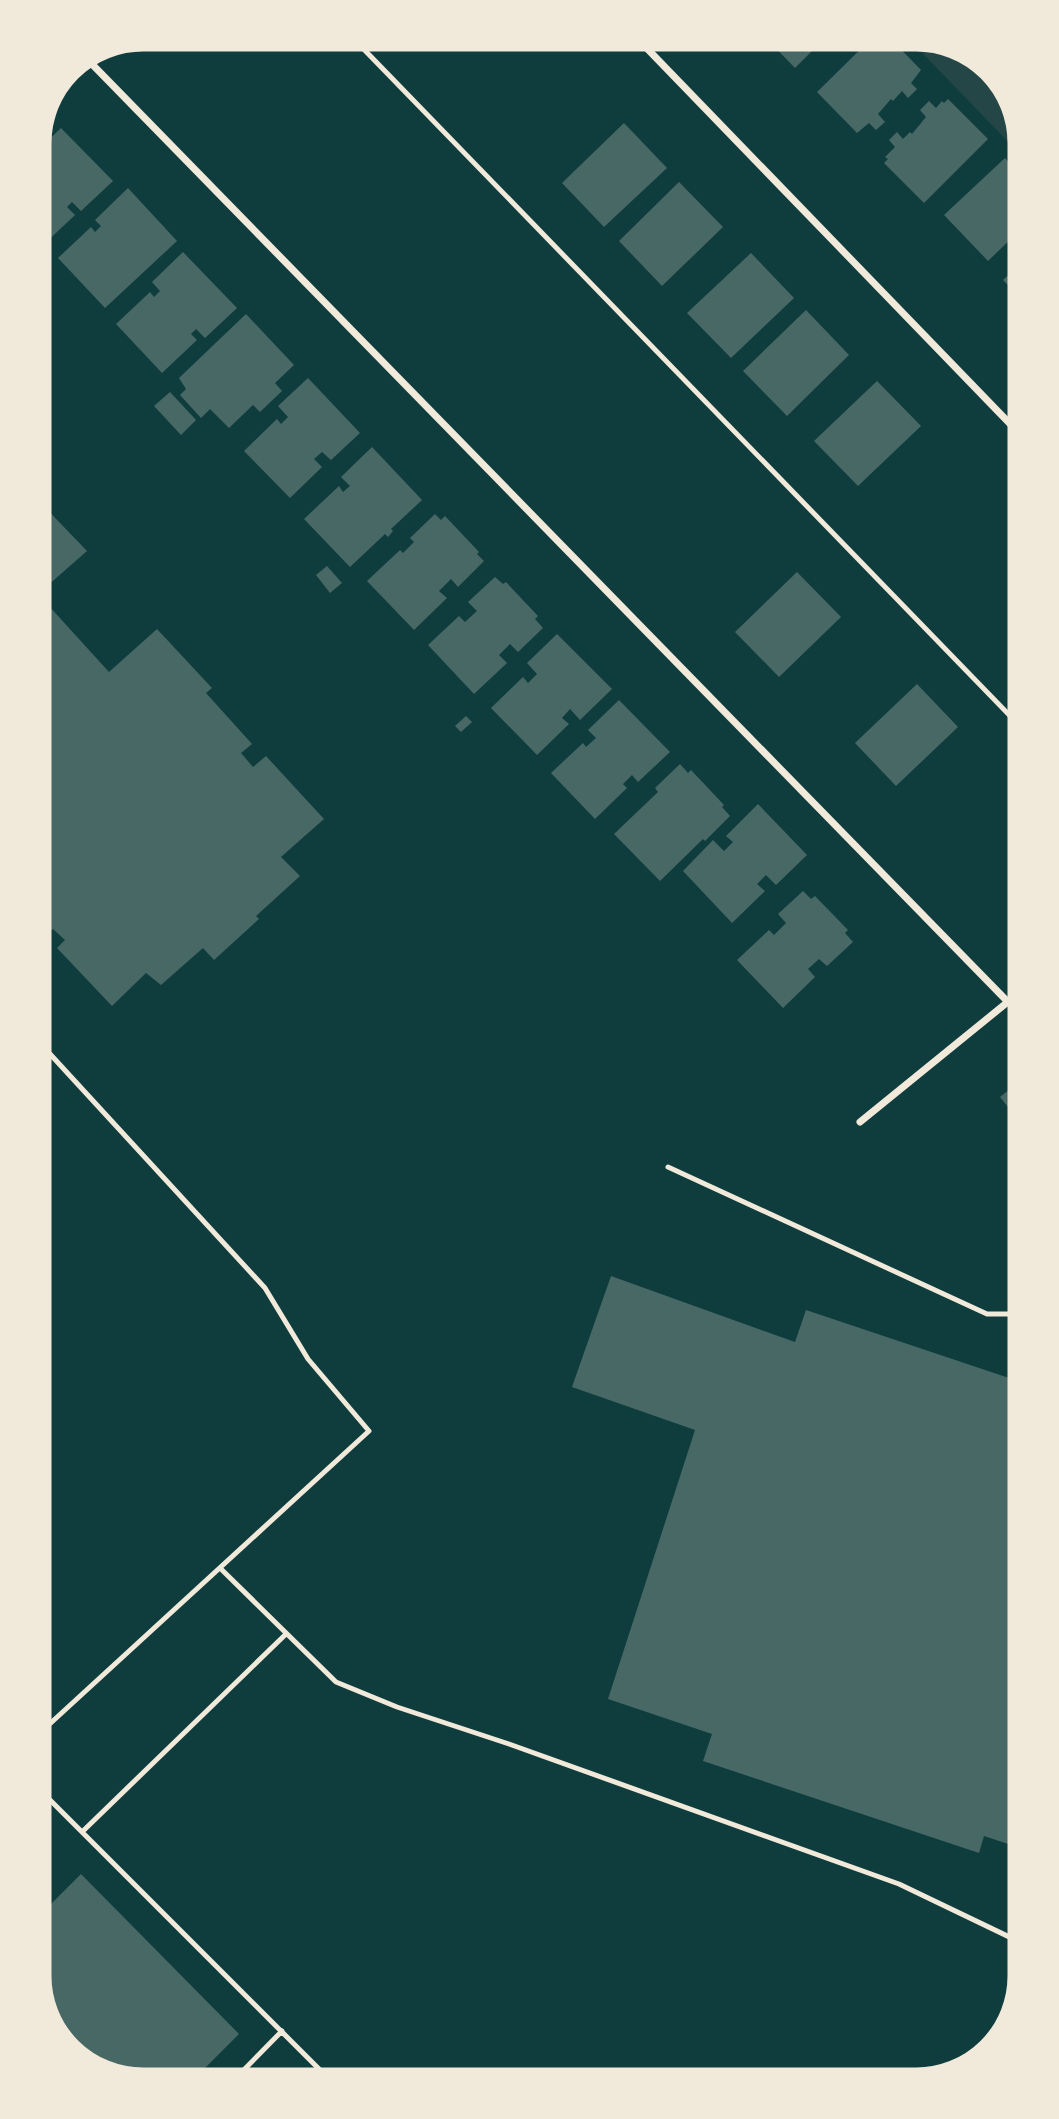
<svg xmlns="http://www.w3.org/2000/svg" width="1059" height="2119" font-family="Lora,serif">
	<rect width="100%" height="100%" fill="#0f3d3e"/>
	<path fill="#244646" d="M905,35h18l58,22 35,45v48z"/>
	<path fill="#486865" d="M763,35h65l-33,33z
		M875,35h12l34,35 -10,13 6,6 -9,9 -6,-7 -9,10 -2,-2 -13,15 7,8 -9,8 -7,-7 -12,10 -40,-41z
		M948,99l40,40 -64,64 -40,-40 4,-4 -3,-2 10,-10 -6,-7 8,-8 6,7 7,-7 2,2 14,-17 -6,-7 9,-9 7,7 6,-7 2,2z
		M48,108l8,9 -21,20z
		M624,123l43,45 -63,59 -42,-44z
		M61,128l52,53 -32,30 -9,-9 -5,5 8,8 -35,33 -4,-5 -1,-74 5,-4 -5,-4v-8z
		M1005,158l11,12v64l-28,27 -44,-46z
		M679,182l44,45 -61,59 -43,-45z
		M128,188l49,53 -72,67 -47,-50 33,-31 4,5 6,-6 -6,-6z
		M183,252l54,56 -32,30 -9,-9 -5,5 6,6 -35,33 -46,-49 34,-32 4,5 6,-6 -8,-9z
		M751,253l43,45 -63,60 -44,-45z
		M1017,267v27l-14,-14z
		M806,310l43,45 -62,61 -44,-45z
		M246,314l48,51 -19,18 7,8 -22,21 -7,-7 -24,23 -19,-19 -9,9 -21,-23 6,-6 -7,-11z
		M308,378l52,55 -29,27 -9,-8 -8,7 8,8 -32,31 -46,-47 33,-32 4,5 7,-7 -10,-11z
		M877,381l44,45 -63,60 -44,-45z
		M170,392l26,28 -15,15 -27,-29z
		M372,447l50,53 -31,29 2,2 -5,6 -3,-3 -35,33 -46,-48 35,-33 4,6 7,-6 -9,-9z
		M37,499l50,52 -49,43 71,78 48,-43 55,59 -6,5 46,51 -11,9 12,14 13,-11 58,63 -43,38 19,19 -44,40 3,3 -45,41 -11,-12 -42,37 -15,-12 -34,33 -55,-58 8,-8 -12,-11 -10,9 -4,-5z
		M435,514l6,6 4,-4 34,36 -2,2 7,7 -26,26 -7,-8 -12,12 8,7 -33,32 -47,-49 33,-31 3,3 11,-11 -4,-4z
		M327,566l15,17 -12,10 -14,-18z
		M797,572l44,45 -62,60 -44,-45z
		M495,577l8,7 3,-2 32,34 -3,3 8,9 -25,24 -8,-8 -11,11 8,8 -33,31 -46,-49 31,-29 6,6 12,-11 -9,-9z
		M557,634l55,55 -32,31 -10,-11 -8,9 7,6 -32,31 -46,-47 32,-31 5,6 9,-9 -10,-11z
		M917,684l41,43 -62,59 -41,-43z
		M619,700l51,52 -32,30 -6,-7 -9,9 4,4 -32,31 -44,-46 32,-30 3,4 10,-9 -8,-8z
		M466,716l6,6 -11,10 -6,-6z
		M680,764l8,9 3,-3 33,35 -2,2 8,9 -25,25 -2,-2 -43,42 -46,-47 44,-42 -3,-4z
		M758,804l49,51 -31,30 -10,-10 -9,9 8,7 -33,32 -49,-52 30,-31 11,11 9,-9 -7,-6z
		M803,891l8,8 4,-3 33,34 -3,3 8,9 -26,24 -8,-7 -11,10 7,8 -32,31 -46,-48 32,-30 5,5 12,-12 -8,-9z
		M1020,1081v41l-20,-25z
		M611,1276l184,66 11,-32 215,72 2,467 -39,-13 -5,17 -276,-92 9,-27 -104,-35 87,-269 -123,-43z
		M81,1874l158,160 -49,49 -53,1 -59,-22 -35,-45v-105z"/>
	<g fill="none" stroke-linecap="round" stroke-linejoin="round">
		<path stroke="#f1e9da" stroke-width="5" d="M350,35l669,690
			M39,1042l226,246 43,71 61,72 -327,300
			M668,1167l319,147h34
			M220,1568l116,114 61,25 112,37 390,140 125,60
			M42,1792l290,290
			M82,1832l204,-198
			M231,2083l51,-52"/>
		<path stroke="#f1e9da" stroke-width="7" d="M634,35l383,396
			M87,59l921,943
			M860,1122l160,-130"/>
	</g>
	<path d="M0 0H1059V2119H0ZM143 47H916A96 96 0 0 1 1012 143V1976A96 96 0 0 1 916 2072H143A96 96 0 0 1 47 1976V143A96 96 0 0 1 143 47Z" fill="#f1e9da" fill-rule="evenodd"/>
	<path fill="none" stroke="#f1e9da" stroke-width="9" d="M143 47H916A96 96 0 0 1 1012 143V1976A96 96 0 0 1 916 2072H143A96 96 0 0 1 47 1976V143A96 96 0 0 1 143 47Z"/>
</svg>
